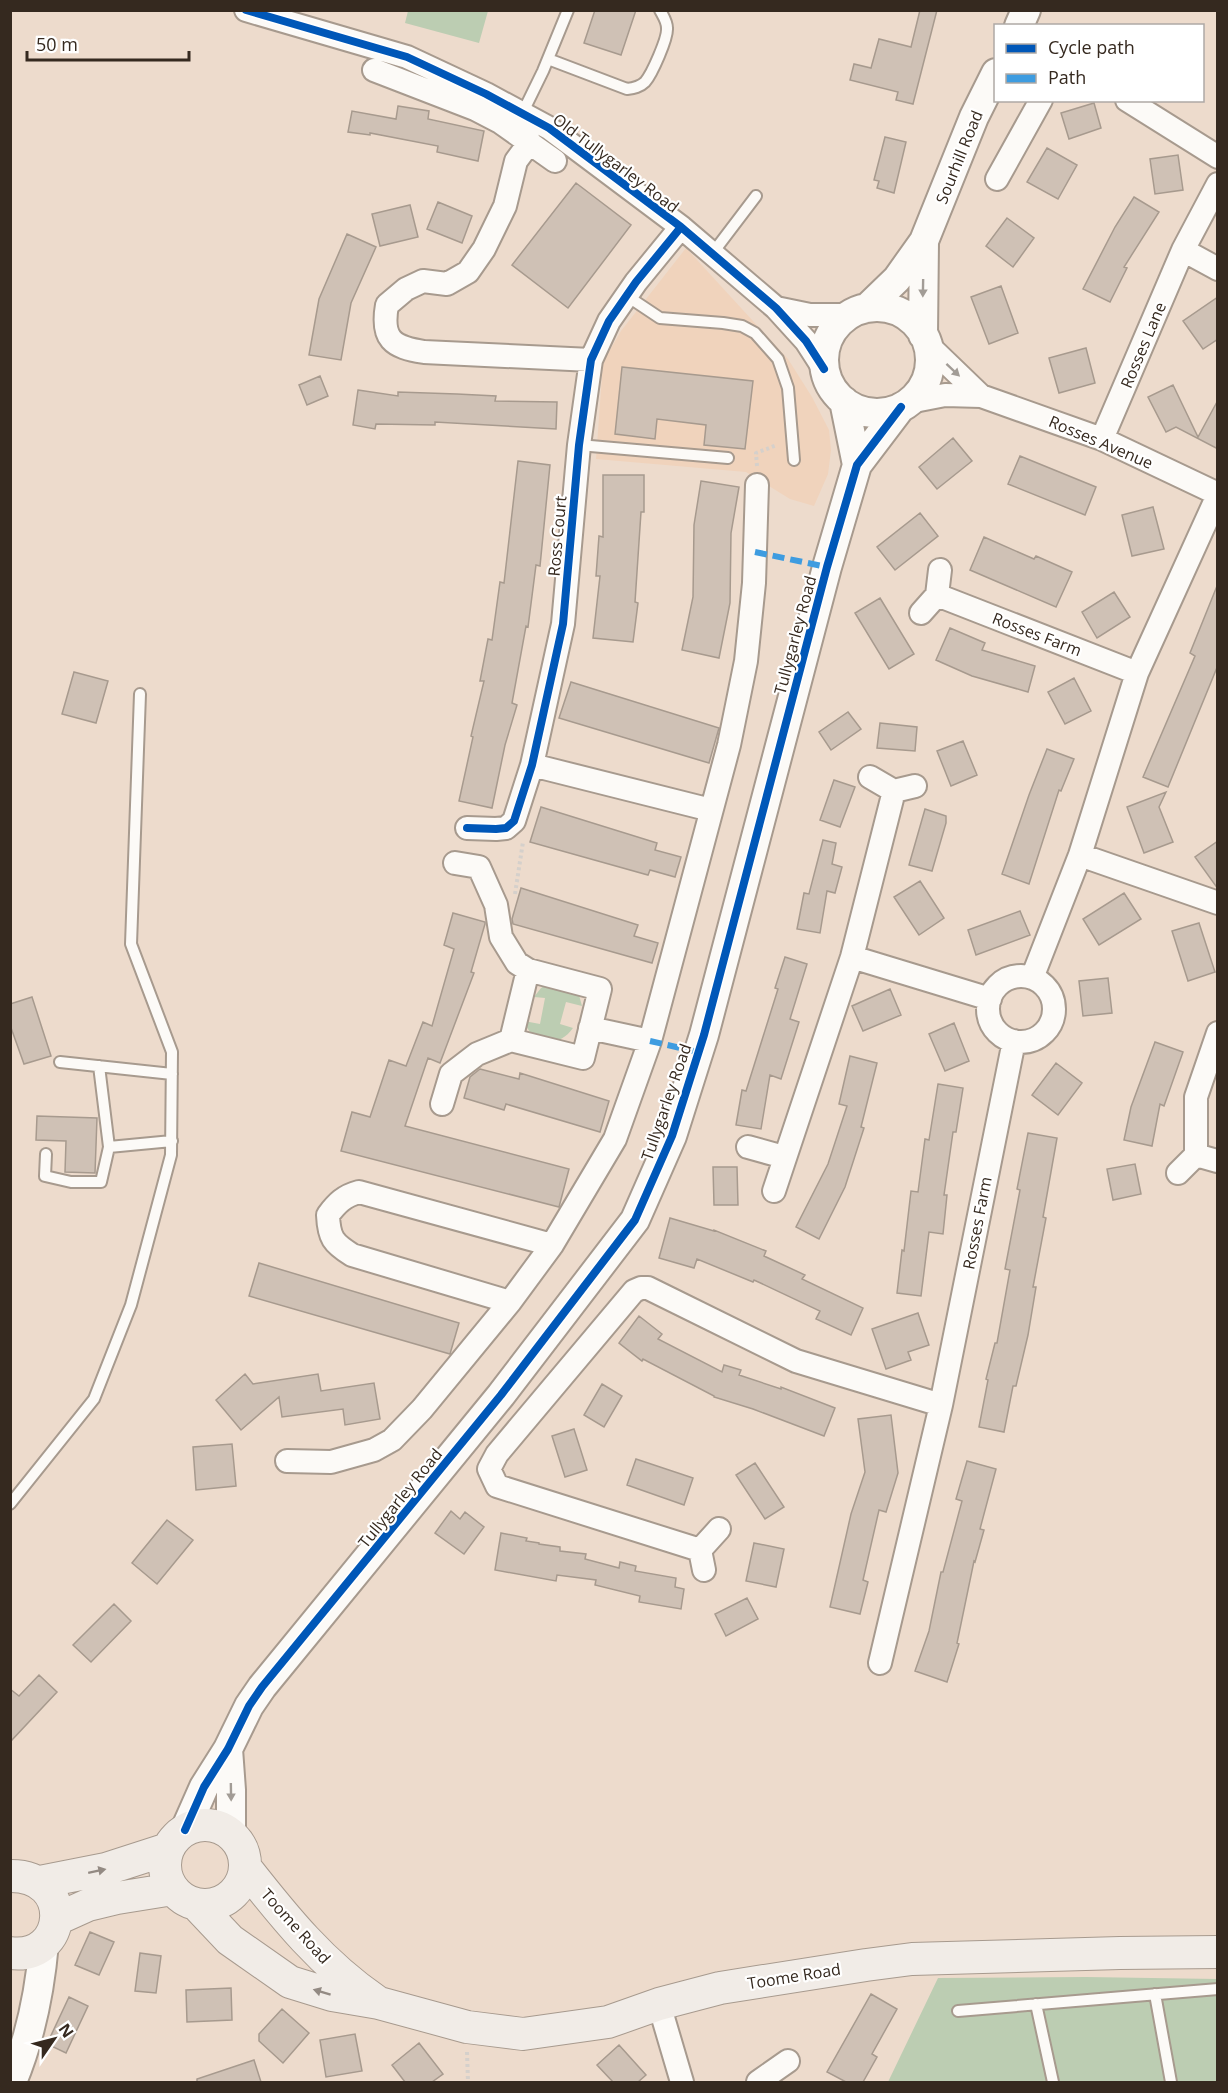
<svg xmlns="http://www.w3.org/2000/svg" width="1228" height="2093" font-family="'Open Sans',sans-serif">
	<rect width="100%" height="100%" fill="#eddbcc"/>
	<path fill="#f0d3bc" d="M686,248l102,111 24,38 17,33 2,20 -3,24 -14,32 -24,-7 -44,-27 -150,-13 7,-97 18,-31z"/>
	<path fill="#bccdb2" d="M408,11v-1l80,1 -9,32 -74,-20z
		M550,983l29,12 3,11 -16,-4 -6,22 13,4c-15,21 -40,18 -49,-7l16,3 5,-26 -11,-1 7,-9z
		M1086,1977l131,2v103h-329l50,-104z"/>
	<path fill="#cfc1b5" stroke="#a79a8e" stroke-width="1.5" d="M595,10h41l-15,45 -37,-12z
		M920,10h17l-24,94 -17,-4 2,-8 -48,-12 4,-16 17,4 8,-29 32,8z
		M1094,103l7,25 -32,11 -8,-26z
		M398,106l31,5 -1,8 56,12 -6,30 -41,-9 1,-6 -68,-13v2l-22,-3 4,-21 44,8z
		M885,137l21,5 -12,51 -17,-5 2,-7 -5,-1z
		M1047,148l30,17 -19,34 -31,-17z
		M1178,155l5,35 -28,4 -5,-35z
		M576,183l55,42 -63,83 -56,-43z
		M1134,197l25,15 -35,55 3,1 -17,34 -27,-13 32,-62z
		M438,202l34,14 -10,27 -35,-14z
		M410,205l8,32 -38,9 -8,-32z
		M1007,218l27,20 -21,29 -27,-21z
		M347,234l29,13 -25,56 -10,57 -32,-5 10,-56z
		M1001,286l17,47 -29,11 -18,-47z
		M1218,297v42l-15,10 -20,-28z
		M1086,348l9,35 -36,10 -10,-35z
		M622,367l131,14 -8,68 -41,-4 2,-20 -49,-6 -2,20 -40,-5z
		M320,376l8,20 -21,9 -8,-20z
		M1173,385l25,52 20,-37v49l-42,-22 -10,5 -18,-35z
		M358,390l40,6v-4l59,2 39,2 -1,5 62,1 -1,27 -121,-7v3l-59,-1 -1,5 -22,-4z
		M953,438l19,23 -35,28 -18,-22z
		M1020,456l76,31 -11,28 -77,-31z
		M518,461l32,4 -10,101 -4,-1 -8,62 -2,-1 -14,77 5,2 -12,40 -13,63 -33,-7 14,-64 -2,-1 13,-55h-4l8,-42 4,1 8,-58 4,1z
		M603,475h41v37h-3l-6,90 3,1 -5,39 -40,-4 7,-62h-4l3,-40 4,1z
		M701,481l38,6 -8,46 -1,70 -11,55 -37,-8 11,-53 1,-72z
		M1153,507l11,42 -32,7 -10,-41z
		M920,513l18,23 -43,34 -18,-23z
		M984,537l50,22 2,-3 36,16 -16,35 -86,-37z
		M1217,586l1,79 -50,122 -25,-10 52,-121 -5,-3z
		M1114,592l16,25 -33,21 -15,-26z
		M880,598l34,56 -25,15 -34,-56z
		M950,628l35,15 -3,7 53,16 -7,26 -56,-16 -36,-16z
		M74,672l34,9 -12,42 -34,-9z
		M1074,678l17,33 -26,13 -17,-32z
		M571,682l148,46 -10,35 -150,-45z
		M848,712l13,17 -30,21 -12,-18z
		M880,723l37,4 -2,24 -38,-3z
		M963,741l14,34 -26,11 -14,-35z
		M1047,749l27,10 -13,32 -2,-1 -30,94 -27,-10 27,-79z
		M834,780l21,7 -15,40 -20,-7z
		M1166,792l-7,15 14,35 -29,11 -17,-46z
		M541,807l116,36 -2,7 26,7 -6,20 -25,-7 -2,5 -118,-33z
		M925,809l21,7v7l-14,48 -23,-6z
		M823,840l13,3 -4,21 10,3 -7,26 -8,-2 -7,42 -23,-4 7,-36 5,1z
		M1218,841v48l-23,-32z
		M920,881l24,37 -25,17 -25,-38z
		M521,888l117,37 -4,11 24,7 -6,20 -139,-39 -1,-5z
		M1124,893l17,26 -42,26 -16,-26z
		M1020,911l10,24 -54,20 -8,-25z
		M453,913l32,9v2l-14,48 3,1 -34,90 -12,-5 -23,68 164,43 -10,38 -218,-56 11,-39 18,5 19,-57 17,6 17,-44 9,4 22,-77 -10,-4z
		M1199,923l16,49 -27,9 -16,-50z
		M785,957l22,7 -17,55 9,3 -18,57 -11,-4 -9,54 -25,-4 6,-35 4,1 32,-102 -3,-1z
		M1108,978l4,35 -29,3 -4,-35z
		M890,989l11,26 -38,16 -11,-25z
		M32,997l19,59 -27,8 -14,-39v-21z
		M954,1023l15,38 -24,10 -16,-37z
		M1155,1042l28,10 -19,54 -4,-2 -8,42 -28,-6 7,-33z
		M850,1056l27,7 -16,64 3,1 -19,59 -26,52 -23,-12 32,-63 19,-58 -8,-2z
		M1056,1063l26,20 -24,32 -26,-20z
		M480,1069l39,10 1,-6 89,28 -9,31 -94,-28 -2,6 -40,-12 6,-21z
		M938,1084l25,4 -7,44h-3l-9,63h3l-4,39 -14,-2 -8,64 -24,-3 5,-43 2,1 7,-60 7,1 7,-53 4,1z
		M37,1116l60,2 -2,55 -30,-1 1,-31 -30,-1z
		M1028,1133l29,5 -14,79 3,1 -13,69h3l-8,48 -12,51h-3l-9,46 -25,-5 9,-47 -2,-1 9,-36h2l13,-73 -5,-1 15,-79 -3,-1z
		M1135,1164l6,30 -28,6 -6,-31z
		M713,1167h24l1,38h-24z
		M670,1218l44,13v-1l52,21 -2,5 41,19 -3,4 61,29 -12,27 -35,-16 4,-8 -66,-31 -1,2 -56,-23 -3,9 -35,-10z
		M259,1263l200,60 -9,31 -201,-58z
		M918,1313l11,32 -21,7 3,8 -25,9 -14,-40z
		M639,1316l23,18 -4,5 64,33 2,-7 17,5 -2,5 42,14v-2l54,21 -11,28 -71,-27 -39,-12v-1l-71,-37 -1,2 -23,-18z
		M245,1374l8,10 65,-10 3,17 53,-8 6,36 -35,6 -2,-16 -61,8 -3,-20 -38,33 -25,-30z
		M602,1384l20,12 -18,31 -20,-12z
		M891,1415l7,58 -12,39 -7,-2 -16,70 5,2 -8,32 -30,-7 21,-93 14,-42 -7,-53z
		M574,1429l13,41 -22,7 -13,-41z
		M232,1444l4,42 -40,4 -3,-43z
		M636,1459l57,19 -9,27 -57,-20z
		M967,1461l29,8 -16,60 4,1 -9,32 -1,-1 -17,82 2,1 -12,38 -32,-11 14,-40 12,-59h2l19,-71 -6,-2z
		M755,1463l29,44 -19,12 -29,-44z
		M451,1511l9,8 5,-7 19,15 -20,27 -29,-21z
		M167,1520l26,20 -36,44 -25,-21z
		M501,1533l26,5 -1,3 13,2v1l21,3v4l26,3 -1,5 34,9 1,-6 16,4 -1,5 41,7 -1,9 9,2 -3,20 -42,-7 1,-6 -45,-11 1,-5 -39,-5 -1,6 -61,-11z
		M754,1543l30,6 -8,38 -30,-6z
		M747,1598l11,21 -32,17 -11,-22z
		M114,1604l17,17 -40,41 -18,-17z
		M39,1675l18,17 -47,50v-53l9,7z
		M90,1932l24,10 -15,33 -24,-10z
		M140,1953l21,3 -5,37 -21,-2z
		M231,1988l1,32 -45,2 -1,-32z
		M871,1994l26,15 -25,45 5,3 -14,25h-17l-19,-10z
		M69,1997l19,9 -22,47 -19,-9z
		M282,2009l27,24 -26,30 -24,-22v-7z
		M355,2034l7,37 -36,6 -6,-37z
		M419,2043l24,31 -11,8h-27l-13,-17z
		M619,2045l27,30 -8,7h-25l-16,-17z
		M254,2060l7,22h-64v-3z"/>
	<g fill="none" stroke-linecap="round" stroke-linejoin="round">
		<defs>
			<path id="service" d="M548,59l79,30c7,-1 13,-2 18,-7 7,-8 23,-44 22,-54 0,-7 -4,-12 -7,-18
				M522,114l21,-43 25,-61
				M712,254l44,-58
				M627,296l33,22 63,5 19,3 13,7 23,26 10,29 6,72
				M579,445l149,13
				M60,1062l112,12
				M109,1147l63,-6
				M46,1154l-1,22 26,6h30l8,-35 -10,-81
				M10,1504l84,-105 37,-94 40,-150 1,-103 -41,-108 9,-250
				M1155,1994l16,88
				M1036,2004l17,78
				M958,2011l260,-22"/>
			<path id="minor" d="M246,10l161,47 79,37 63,34 132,99 95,81 30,33 18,28
				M374,70l101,39 25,13 55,39
				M1127,100l91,57
				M530,142l-14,19 -11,45 -21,43 -16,23 -21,12 -24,-3 -17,8 -19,16c-6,34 5,42 37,47l167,8
				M997,179l44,-79
				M1183,250l35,19
				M776,308l34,7h38
				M927,344l54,52
				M909,402l36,-7 36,1 121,43 116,55
				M1102,439l81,-189 35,-66
				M937,595l200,78
				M921,613l16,-18 3,-25
				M532,765l179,45
				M870,777l24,14 21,-5
				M467,828l29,1 10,-1 8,-7 18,-56 31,-141 16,-179 12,-85 18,-39 27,-39 45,-55
				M1080,855l138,48
				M455,863l24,4 17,38 5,32 16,26 11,7 72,19 -17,69 -72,-18 17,-70
				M852,957l138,42
				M988 1009a33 33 0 1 1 66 0a33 33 0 1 1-66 0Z
				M1032,978l48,-123 57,-182 81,-178
				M590,1028l60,13
				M442,1104l9,-30 26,-20 34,-14
				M748,1147l36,10
				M1196,1155v-58l22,-64
				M1178,1173l18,-18 21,6
				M774,1191l78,-234 42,-166
				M510,1302l-158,-47c-19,-12 -23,-17 -24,-40 9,-12 16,-19 31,-23l193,53
				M287,1461l44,1 43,-12 18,-10 30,-31 88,-107 42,-57 63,-106 35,-98 79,-296 17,-84 8,-78 3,-98
				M700,1550l-203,-64 -8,-17 8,-15 137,-163 7,-3h7l148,73 145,44
				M704,1570l-4,-20 19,-21
				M880,1663l61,-258 73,-364
				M659,2004l23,78
				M758,2082l30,-21"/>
			<path id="tertiary" d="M1019,26l7,-16
				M824 360a53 53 0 1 1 106 0a53 53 0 1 1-106 0Z
				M867,308l30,-29 27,-38 50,-124 22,-44
				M923,335l1,-94
				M844,401l13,64
				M228,1749l3,41v45
				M185,1830l19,-43 24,-38 21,-43 13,-19 239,-292 134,-175 37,-84 32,-101 123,-468 30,-102 44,-58
				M12,2082c18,-43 28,-92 32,-139"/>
			<path id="secondary" d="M165 1865a40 40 0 1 1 80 0a40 40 0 1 1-80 0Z
				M245,1867c40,51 77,97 131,134
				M10,1876c65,-1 58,85 0,77
				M40,1882l66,-13 62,-20
				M196,1904l34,36 60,42 42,13 47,8 88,24 56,7 85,-12 51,-18 61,-16 146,-23 46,-6 208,-6 98,-1
				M57,1919l31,-14 29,-7 56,-9"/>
		</defs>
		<use href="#service" stroke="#a79a8e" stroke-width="14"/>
		<use href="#minor" stroke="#a79a8e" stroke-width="26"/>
		<use href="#tertiary" stroke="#a79a8e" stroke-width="32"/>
		<use href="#secondary" stroke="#a79a8e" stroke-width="34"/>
		<path stroke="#d5d0cb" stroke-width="4" stroke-dasharray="3 3" stroke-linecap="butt" d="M757,466l-1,-13 21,-8
			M515,894l8,-52
			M467,2052l1,30"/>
		<use href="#service" stroke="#fcfaf7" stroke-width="10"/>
		<use href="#minor" stroke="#fcfaf7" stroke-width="22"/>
		<use href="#tertiary" stroke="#fcfaf7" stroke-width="28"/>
		<use href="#secondary" stroke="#f1ece7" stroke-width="32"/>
		<path stroke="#3e9ce0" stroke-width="6" stroke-dasharray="12 6" stroke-linecap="butt" d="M755,552l72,15
			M650,1041l48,11"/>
		<defs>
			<path id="cycleway" d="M246,10l161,47 79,37 63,34 132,99 95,81 30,33 18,28
				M467,828l29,1 10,-1 8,-7 18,-56 31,-141 16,-179 12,-85 18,-39 27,-39 45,-55
				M185,1830l19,-43 24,-38 21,-43 13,-19 239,-292 134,-175 37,-84 32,-101 123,-468 30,-102 44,-58"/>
		</defs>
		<use href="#cycleway" stroke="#fff" stroke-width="11"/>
		<use href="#cycleway" stroke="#0057b8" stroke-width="8"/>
	</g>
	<defs><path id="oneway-solid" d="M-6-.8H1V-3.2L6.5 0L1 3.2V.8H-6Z" transform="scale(1.5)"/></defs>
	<g fill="#a29c96">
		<use href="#oneway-solid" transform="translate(923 288) rotate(91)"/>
		<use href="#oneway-solid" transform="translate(953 370) rotate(43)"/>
		<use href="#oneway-solid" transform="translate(231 1792) rotate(89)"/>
	</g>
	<g fill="#938a83">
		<use href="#oneway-solid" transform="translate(97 1871) rotate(-12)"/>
		<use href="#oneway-solid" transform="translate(322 1992) rotate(-163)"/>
	</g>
	<g text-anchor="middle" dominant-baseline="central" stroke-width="4.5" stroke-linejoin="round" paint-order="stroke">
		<g font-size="16" fill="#35291f" stroke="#fff">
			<text transform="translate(959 157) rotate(-68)">Sourhill Road</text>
			<text transform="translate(616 163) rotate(37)">Old Tullygarley Road</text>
			<text transform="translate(1143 345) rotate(-67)">Rosses Lane</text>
			<text transform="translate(1101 442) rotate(23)">Rosses Avenue</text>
			<text transform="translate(557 536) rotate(-85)">Ross Court</text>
			<text transform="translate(1037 634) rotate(21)">Rosses Farm</text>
			<text transform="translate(795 635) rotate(-75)">Tullygarley Road</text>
			<text transform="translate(666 1102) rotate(-71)">Tullygarley Road</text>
			<text transform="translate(977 1223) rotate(-79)">Rosses Farm</text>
			<text transform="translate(400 1498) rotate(-51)">Tullygarley Road</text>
			<text transform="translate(296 1926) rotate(48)">Toome Road</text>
			<text transform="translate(794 1976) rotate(-9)">Toome Road</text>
		</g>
	</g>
	<rect width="1228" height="2093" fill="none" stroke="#35291f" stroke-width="24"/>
	<rect x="994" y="24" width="210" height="78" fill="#ffffff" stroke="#aea9a5" stroke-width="1.5"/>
	<rect x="1006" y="44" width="30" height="9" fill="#0057b8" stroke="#aea9a5" stroke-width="1.5"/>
	<text x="1048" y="54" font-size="18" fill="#35291f">Cycle path</text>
	<rect x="1006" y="74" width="30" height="9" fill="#3e9ce0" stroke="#aea9a5" stroke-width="1.5"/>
	<text x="1048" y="84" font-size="18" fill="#35291f">Path</text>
	<g transform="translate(54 2039) rotate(55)" stroke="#ffffff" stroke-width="4.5" paint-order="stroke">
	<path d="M0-4.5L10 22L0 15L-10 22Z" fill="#35291f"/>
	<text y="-9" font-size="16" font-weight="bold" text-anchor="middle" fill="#35291f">N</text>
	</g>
	<path d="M27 51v9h162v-9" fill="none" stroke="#35291f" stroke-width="3"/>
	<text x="36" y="51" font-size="18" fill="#35291f" stroke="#ffffff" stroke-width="4.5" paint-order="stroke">50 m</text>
</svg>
